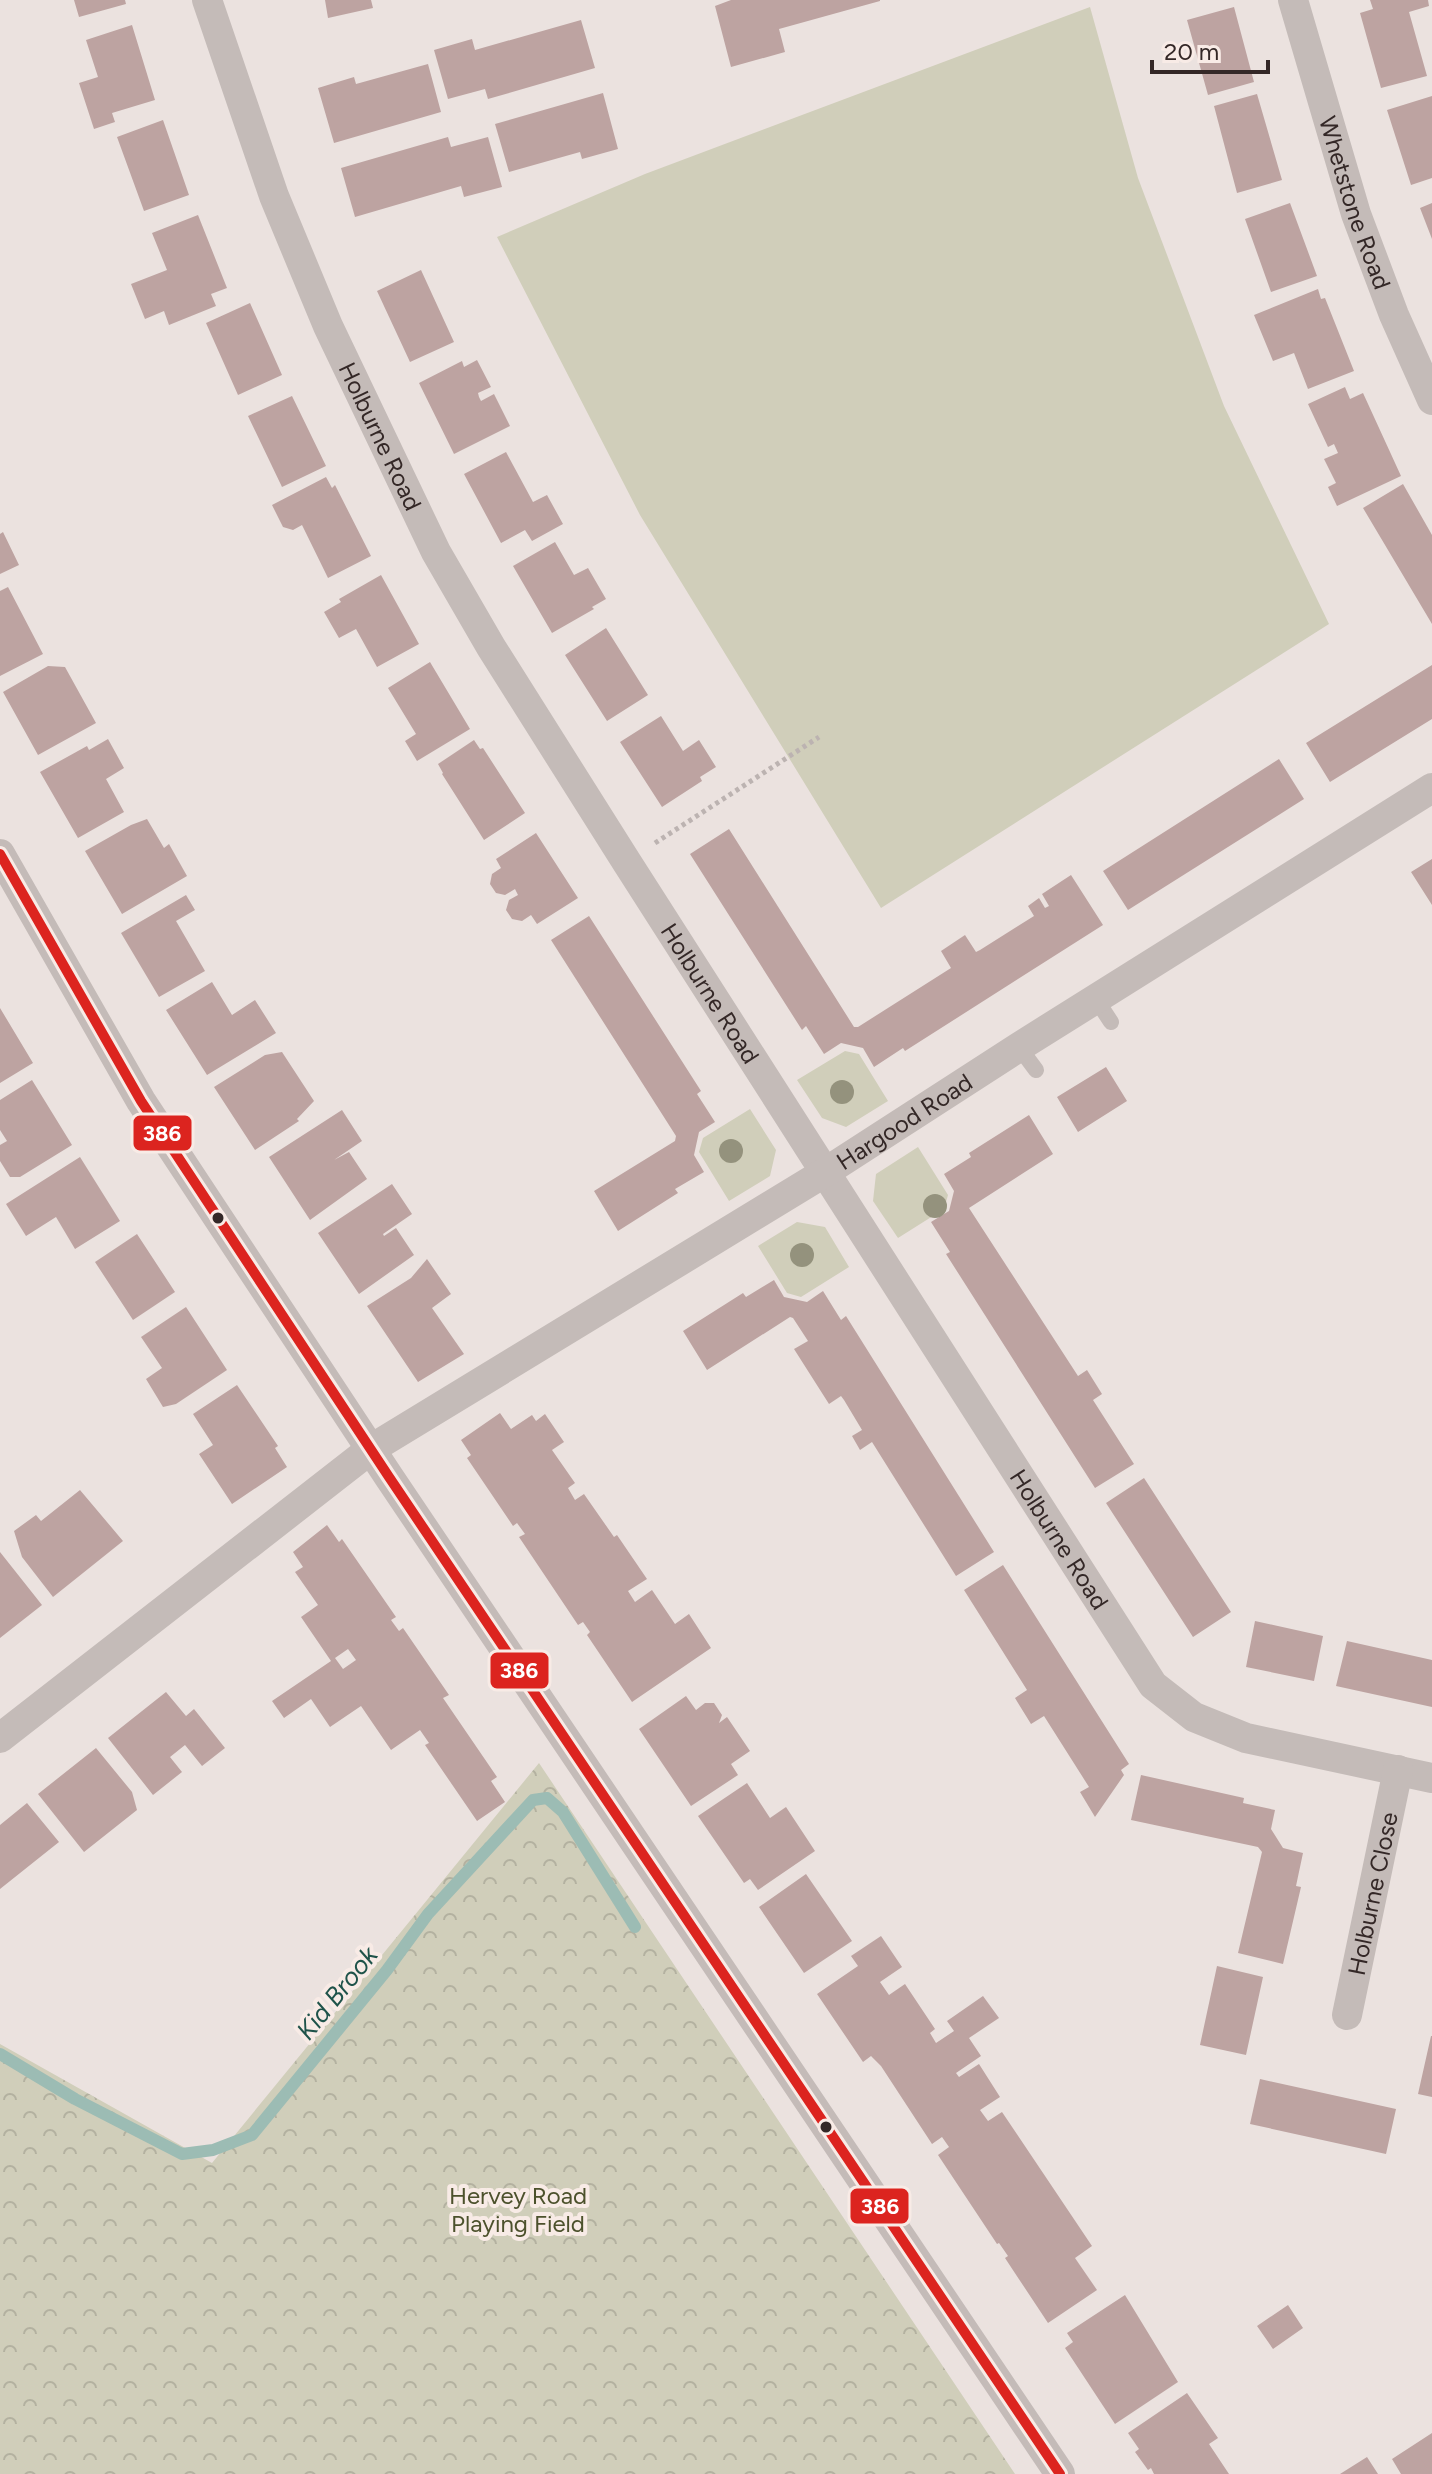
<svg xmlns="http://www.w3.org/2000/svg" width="1432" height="2474" font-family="Figtree,sans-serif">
	<defs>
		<pattern id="forest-crowns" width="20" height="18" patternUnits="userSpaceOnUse" patternTransform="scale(2)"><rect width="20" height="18" fill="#d0ceba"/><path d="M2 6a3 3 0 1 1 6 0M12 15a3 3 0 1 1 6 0" fill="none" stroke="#b3b1a0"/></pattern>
	</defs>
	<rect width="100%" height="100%" fill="#ebe2df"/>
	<path fill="#d0ceba" d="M1090,7l48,171 86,228 105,218 -448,284 -241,-393 -143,-278 148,-63z
		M845,1051l14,3 29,47 -42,26 -24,-9 -25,-38z
		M750,1109l26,41 -6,26 -41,25 -30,-49 4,-14z
		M918,1147l30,48 -4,14 -46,29 -25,-37 3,-27z
		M797,1222l28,5 24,40 -48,30 -14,-4 -29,-47z"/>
	<path fill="url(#forest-crowns)" d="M539,1763l476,711h-1015v-430l212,119z"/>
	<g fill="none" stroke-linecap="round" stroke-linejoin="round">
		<path stroke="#9cbcb4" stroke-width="12" d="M0,2054l75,45 107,55 31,-4 39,-15 135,-165 41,-56 105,-114 14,-2 16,14 72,115"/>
	</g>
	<path fill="#bda3a1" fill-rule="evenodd" d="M74,0h51l1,4 -47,13z
		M325,0h46l2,8 -45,10z
		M731,0h149v1l-101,28 6,23 -54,15 -16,-61z
		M1370,0h58l1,6 -20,6 18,64 -46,12 -21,-75 13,-4z
		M1234,7l20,75 -46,13 -21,-75z
		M581,20l14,48 -107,31 -3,-10 -37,10 -14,-49 38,-11 3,11z
		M132,25l23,75 -43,13 3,9 -21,7 -15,-46 19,-6 -12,-37z
		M428,64l13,48 -107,31 -16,-55 36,-11 2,7z
		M603,93l15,56 -36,10 -2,-7 -71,20 -14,-48z
		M1257,94l25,86 -45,13 -23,-87z
		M1432,96v82l-21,7 -24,-75z
		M163,120l26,75 -45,16 -27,-74z
		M448,137l3,10 37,-10 14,50 -38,10 -3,-11 -106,31 -14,-49z
		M1290,203l27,73 -46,16 -26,-73z
		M1432,203v36l-12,-31z
		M198,215l29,73 -16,6 5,12 -47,19 -5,-14 -19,8 -14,-35 36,-14 -15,-37z
		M421,270l33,72 -44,20 -33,-71z
		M1318,289l3,10 4,-1 29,73 -46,18 -14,-36 -21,8 -19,-46z
		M250,303l32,72 -44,20 -32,-72z
		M477,360l14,27 -13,6 1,4 2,4 13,-7 16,32 -56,28 -35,-71 43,-22 2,6z
		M1345,387l5,12 13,-6 38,83 -64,30 -9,-19 8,-4 -12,-24 14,-6 -4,-9 -6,3 -20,-43z
		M292,396l34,70 -44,21 -34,-71z
		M506,452l27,50 14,-7 16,29 -31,17 -7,-11 -24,13 -37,-69z
		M326,477l6,11 3,-3 36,71 -43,22 -26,-53 -9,5 -10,-3 -11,-22z
		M1403,484l29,51v89l-69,-116z
		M3,532l16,33 -19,9v-40z
		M555,542l19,33 14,-7 18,31 -14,8 2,2 -42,24 -39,-67z
		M381,575l38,69 -42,23 -21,-38 -17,9 -15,-26 17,-10 -2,-3z
		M8,587l35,67 -43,22v-85z
		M606,628l42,67 -41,26 -42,-66z
		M430,662l40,67 -53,32 -12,-20 11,-7 -28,-46z
		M1432,665v54l-102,63 -24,-39z
		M48,666l17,1 31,56 -58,32 -35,-63z
		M661,716l22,35 16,-11 17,27 -16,10 2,4 -40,26 -42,-65z
		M108,739l16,29 -18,11 18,33 -46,26 -38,-66 47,-26 2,4z
		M474,740l6,9 3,-1 42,65 -41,27 -42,-66 1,-1 -5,-9z
		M1279,759l25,40 -176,111 -25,-39z
		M147,819l17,29 5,-4 18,32 -65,38 -37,-63 46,-26z
		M729,829l125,198h4l93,-59 -10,-17 24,-16 11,17 4,-2 54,-34 -6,-10 11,-8 6,10 4,-2 -7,-12 29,-19 32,50 -198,126 -2,-3 -29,19 -11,-19 -22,-5 -17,11 -18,-28 -4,4 -112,-176z
		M536,833l42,65 -41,26 -6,-9 -9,6 -10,-2 -6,-9 3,-10 9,-5 -3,-6 -10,6 -9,-2 -6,-9 2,-10 9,-6 -5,-9z
		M1432,859v46l-21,-33z
		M186,895l9,15 -19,11 29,50 -46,26 -38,-64z
		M589,916l112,175 -4,3 18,28 -16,10 -5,23 10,17 -29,17 3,4 -60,38 -24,-40 81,-50 1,-5 -125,-196z
		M212,982l20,33 23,-15 21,33 -69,42 -41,-65z
		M0,1008l33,55 -33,20z
		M282,1052l32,49 -17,18 2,2 -44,29 -41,-63 51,-32z
		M1106,1067l21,34 -49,31 -21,-35z
		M32,1080l40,65 -52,32h-10l-10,-16v-16l7,-4 -7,-11v-30z
		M342,1110l20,31 -28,19 15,-8 18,27 -57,41 -41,-63z
		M1029,1115l24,39 -84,54 109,168 9,-6 15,24 -9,6 41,64 -39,24 -149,-234 4,-2 -19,-30 18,-11 5,-20 -10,-17 27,-17 -2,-4z
		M80,1157l40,64 -45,28 -19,-32 -30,19 -20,-32z
		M392,1184l20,30 -29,20 1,2 12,-8 18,27 -55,39 -41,-61z
		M137,1234l38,58 -42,28 -38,-58z
		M427,1259l24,35 -19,14 32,46 -46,28 -51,-76 44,-28z
		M774,1280l10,17 23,5 16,-11 18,29 5,-4 148,236 -38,24 -84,-134 -12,8 -8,-14 10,-6 -18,-30 -3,-4 -12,8 -35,-55 14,-8 -15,-23 -3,-1 -83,53 -24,-39 60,-38 3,4z
		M186,1307l41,63 -51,34 -13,3 -17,-28 16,-11 -21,-31z
		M237,1385l41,61 -3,2 12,19 -55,37 -33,-50 14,-9 -20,-31z
		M500,1413l11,16 21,-14 4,6 9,-7 19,28 -12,8 23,33 -7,5 7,12 9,-6 30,43 3,-2 30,44 -19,12 7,11 17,-12 23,34 14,-10 22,34 -79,54 -45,-67 3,-3 -7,-10 -5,3 -59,-88 6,-3 -8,-11 -4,3 -46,-68 4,-3 -10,-15z
		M1144,1478l87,134 -38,25 -87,-134z
		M80,1490l43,51 -70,56 -31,-40 -8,-26 22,-16 5,6z
		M327,1525l12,17 3,-3 54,78 -5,3 8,11 4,-3 46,67 -6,3 54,79 -6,4 14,21 -28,19 -52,-76 4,-2 -9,-13 -29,20 -30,-44 -31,21 -19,-28 -27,19 -12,-17 59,-40 -30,-44 17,-12 -23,-33 8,-5 -10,-15zM348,1649l8,11 -13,9 -8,-11z
		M0,1552l42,53 -42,33z
		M1003,1565l126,199 -8,6 3,5 -29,42 -15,-25 9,-5 -45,-71 -13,8 -16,-26 12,-8 -63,-100z
		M1255,1621l68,15 -9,45 -68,-14z
		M1347,1641l85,19v47l-96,-21z
		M166,1692l20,24 8,-7 31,39 -23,18 -17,-21 -15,12 12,15 -29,23 -45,-57z
		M686,1696l10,14 9,-7h9l8,12 -3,8 8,-6 23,34 -19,13 7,11 -47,31 -52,-77z
		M96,1748l36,44 5,18 -53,42 -46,-58z
		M1141,1775l103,23 -1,5 32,7 -4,19 12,19 20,5 -7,33 5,1 -18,77 -45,-11 24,-101 -4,-5 -127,-27z
		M747,1783l23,35 16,-11 29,44 -57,39 -8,-11 -6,4 -46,-67z
		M27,1803l32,39 -59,47v-64z
		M806,1874l46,67 -48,32 -45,-66z
		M881,1936l21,31 -22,15 9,13 16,-11 30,45 -5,4 6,10 18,-12 -7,-10 36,-25 16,22 -30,20 12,18 -25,17 3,4 20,-13 21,33 -20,13 8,11 14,-9 90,134 -17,12 22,32 -49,33 -43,-65 3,-2 -9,-13 -2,1 -59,-89 11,-8 -7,-10 -10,7 -51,-78 -10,-10 -8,6 -46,-68 41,-28 -7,-10z
		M1217,1966l46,11 -17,78 -46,-10z
		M1431,2036h1v61l-14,-3z
		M1260,2079l136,30 -10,45 -136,-30z
		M1125,2295l53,87 -63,42 -50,-76 8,-6 -6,-9z
		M1288,2305l15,23 -30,21 -16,-23z
		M1187,2393l31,45 -9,6 20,30h-75l-3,-6 -3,2 -13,-18 4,-3 -11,-16z
		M1432,2433v41h-31l-9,-15z
		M1367,2457l11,17h-38z"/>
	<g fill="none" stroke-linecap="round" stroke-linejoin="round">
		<path stroke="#bcb3b1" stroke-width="5" stroke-dasharray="4 4" stroke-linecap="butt" d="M655,843l164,-106"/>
		<path stroke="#c4bbb8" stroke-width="16" d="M1096,999l15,23
			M1019,1047l17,23"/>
		<g stroke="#c4bbb8" stroke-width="30">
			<path id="s1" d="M207,0l67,196 54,130 108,226 55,95 135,214 527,824 41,32 52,21 186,40"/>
			<path id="s2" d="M1293,0l63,214 38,101 38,85"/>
			<path d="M0,854l141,247 248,376 671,997"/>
			<path id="s3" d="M0,1738l371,-289 453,-276 195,-126 413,-259"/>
			<path id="s4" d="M1347,2015l51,-245"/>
		</g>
		<defs>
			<path id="bus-1" d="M0,854l141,247 248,376 671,997"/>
		</defs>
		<use href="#bus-1" stroke="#f8ebe6" stroke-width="16"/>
		<use href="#bus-1" stroke="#dc241f" stroke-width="10"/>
	</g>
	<g fill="#94927d">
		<circle cx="842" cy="1092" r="12"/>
		<circle cx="731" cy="1151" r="12"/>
		<circle cx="935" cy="1206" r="12"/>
		<circle cx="802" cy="1255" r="12"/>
	</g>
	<g fill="#342827" stroke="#f8ebe6" stroke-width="3">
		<circle cx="218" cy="1218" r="7"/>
		<circle cx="826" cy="2127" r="7"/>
	</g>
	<g text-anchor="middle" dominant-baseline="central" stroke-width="8" stroke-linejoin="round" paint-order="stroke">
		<g font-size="24" fill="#342827" stroke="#f8ebe6">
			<text stroke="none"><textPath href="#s2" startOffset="212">Whetstone Road</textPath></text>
			<text stroke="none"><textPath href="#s1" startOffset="470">Holburne Road</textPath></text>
			<text stroke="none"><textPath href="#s1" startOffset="1118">Holburne Road</textPath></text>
			<text stroke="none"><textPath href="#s3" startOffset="1096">Hargood Road</textPath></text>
			<text stroke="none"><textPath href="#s1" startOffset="1766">Holburne Road</textPath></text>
			<text stroke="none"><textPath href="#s4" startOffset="124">Holburne Close</textPath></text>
		</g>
		<g font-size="24" fill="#4c512c" stroke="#f8ebe6">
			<text x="518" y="2195">Hervey Road<tspan x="518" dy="28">Playing Field</tspan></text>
		</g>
		<g font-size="26" font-style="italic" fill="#1f534a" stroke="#f8ebe6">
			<text transform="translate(337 1993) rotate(-51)">Kid Brook</text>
		</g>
	</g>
	<g stroke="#f8ebe6" stroke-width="3">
		<rect x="132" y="1114" width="61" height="38" rx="8" fill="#dc241f"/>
		<rect x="489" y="1651" width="61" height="39" rx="8" fill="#dc241f"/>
		<rect x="849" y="2187" width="61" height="38" rx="8" fill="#dc241f"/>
	</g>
	<g font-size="22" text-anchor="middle" font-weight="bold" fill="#fff">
		<text x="162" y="1141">386</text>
		<text x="519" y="1678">386</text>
		<text x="880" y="2214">386</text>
	</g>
	<path d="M1152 60v12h116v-12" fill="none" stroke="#342827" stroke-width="4"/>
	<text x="1164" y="60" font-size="24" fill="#342827" stroke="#f8ebe6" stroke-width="6" paint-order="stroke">20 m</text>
</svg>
